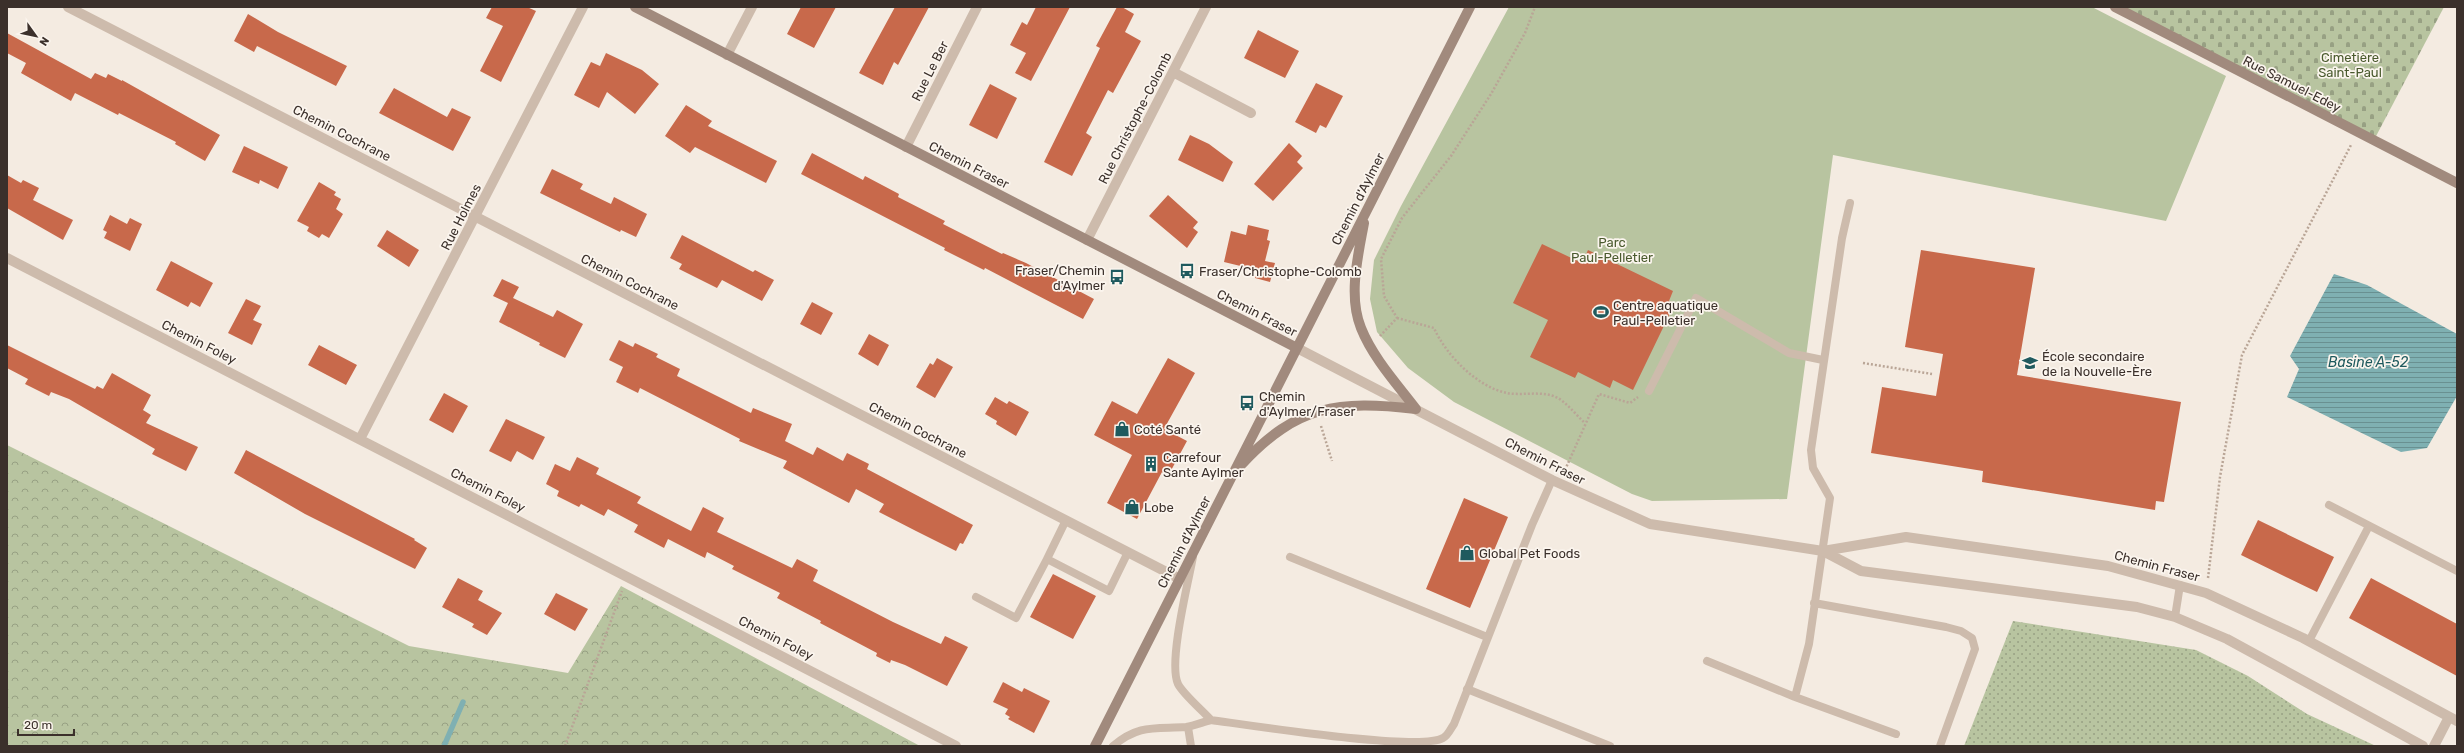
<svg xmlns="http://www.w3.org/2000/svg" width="2464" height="753" font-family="Rubik,sans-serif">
	<defs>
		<pattern id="grass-dots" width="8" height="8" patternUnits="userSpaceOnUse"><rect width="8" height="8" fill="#b8c4a0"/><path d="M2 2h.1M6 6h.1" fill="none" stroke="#97a083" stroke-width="1.8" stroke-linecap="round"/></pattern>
		<pattern id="forest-crowns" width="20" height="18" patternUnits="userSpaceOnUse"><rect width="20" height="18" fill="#b8c4a0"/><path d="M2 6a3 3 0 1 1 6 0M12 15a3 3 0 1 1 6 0" fill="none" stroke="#97a083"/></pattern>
		<pattern id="cemetery-stones" width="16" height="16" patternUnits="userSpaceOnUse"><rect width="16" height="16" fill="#b8c4a0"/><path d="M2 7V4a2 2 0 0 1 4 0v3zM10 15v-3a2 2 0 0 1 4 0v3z" fill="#97a083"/></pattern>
		<pattern id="water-rules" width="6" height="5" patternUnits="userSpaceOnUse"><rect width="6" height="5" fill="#7fb0b2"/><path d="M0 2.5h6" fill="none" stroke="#699091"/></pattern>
	</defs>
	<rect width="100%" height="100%" fill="#f4ebe1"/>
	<path fill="url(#grass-dots)" d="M2013,621l183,29 52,26 59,38 69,32h-412z"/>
	<path fill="url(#forest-crowns)" d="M7,445l402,201 159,27 53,-87 299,160h-913z"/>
	<path fill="url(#cemetery-stones)" d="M2115,7h329l-70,133z"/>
	<path fill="#b8c4a0" d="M1509,7h583l134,69 -60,145 -333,-66 -46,344 -135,2 -20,-7 -178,-92 -46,-34 -31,-36 -7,-33 4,-39 27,-54z"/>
	<path fill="url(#water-rules)" d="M2334,274l33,11 90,49v62l-30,52 -26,4 -114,-55 12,-28 -9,-13z"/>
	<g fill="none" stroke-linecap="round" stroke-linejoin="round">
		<path stroke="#7fb0b2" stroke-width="5.5" d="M444,746l19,-44"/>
	</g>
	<path fill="#c8694b" d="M492,7h35l9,4 -35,71 -21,-11 23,-45 -17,-8z
		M801,7h35l-22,41 -27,-14z
		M895,7h34l-31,58 -4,-3 -11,23 -24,-12z
		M1036,7h34l-39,74 -16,-8 11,-20 -16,-8 12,-23 5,3z
		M1117,7h5l12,7 -9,18 16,9 -28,52 -5,-3 -22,43 6,4 -20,39 -28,-14 56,-114 -4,-2z
		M248,14l30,18 69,34 -11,20 -79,-40 -3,6 -20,-11z
		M1258,30l41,21 -14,27 -41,-20z
		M7,33l84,46 4,-6 11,5 2,-4 14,7v-1l98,55 -15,26 -30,-17 1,-2 -57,-29 -1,2 -43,-22 -4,8 -50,-28 5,-10 -19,-10z
		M606,53l36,17 17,14 -24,30 -28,-22 -8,16 -25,-13 17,-33 9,4z
		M1316,83l27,13 -17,32 -6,-3 -4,8 -21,-11z
		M990,84l27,14 -20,41 -28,-14z
		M394,88l53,29 5,-9 19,9 -18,34 -74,-38z
		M686,105l26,16 -4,5 69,35 -11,22 -71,-36 -5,6 -25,-17z
		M1190,135l19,9 24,18 -10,20 -45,-22z
		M1289,143l13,13 -5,6 6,6 -30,33 -19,-17z
		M244,146l44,21 -10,22 -18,-9 -1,4 -27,-12z
		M812,153l51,27 2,-4 34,18 -1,3 47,24 -2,3 59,30 1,-1 23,10 68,36 -11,20 -98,-51 -1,2 -40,-20 1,-2 -144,-74z
		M552,169l31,15 -3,5 31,15 3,-7 33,17 -11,23 -15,-7 -1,2 -80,-39z
		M7,175l14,8 2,-3 16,8 -6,12 40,20 -10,20 -56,-32z
		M319,182l17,10 -2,3 7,4 -5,10 7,5 -14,24 -7,-4 -3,4 -12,-7 2,-4 -12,-6z
		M1168,195l30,27 -5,6 5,4 -11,16 -38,-32z
		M110,215l17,9 3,-6 12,6 -12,27 -26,-13 3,-6 -4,-2z
		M1248,225l21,5 -2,10 3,1 -5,20 10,2 -5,19 -15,-4 2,-8 -33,-8 7,-31 15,4z
		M387,230l32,20 -10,17 -32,-21z
		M682,235l71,37 2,-2 19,10 -12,21 -40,-21 -5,8 -38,-19 3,-5 -12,-6z
		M1542,244l40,19 6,-13 85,41 -4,10 6,2 -42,87 -20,-10 -3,8 -32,-16 -3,6 -45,-21 18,-37 -35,-17z
		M1921,250l114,18 -18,107 164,27 -17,100 -8,-1 -1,9 -173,-28 1,-11 -112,-18 11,-66 54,9 7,-42 -38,-7z
		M171,261l42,22 -13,24 -9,-5 -3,5 -32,-17z
		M502,279l17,8 -6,11 40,19 4,-7 26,14 -18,34 -26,-13 1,-2 -41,-21 9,-19 -15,-7z
		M246,299l15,7 -8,14 9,4 -10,21 -24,-12z
		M812,302l21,11 -12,22 -21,-11z
		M869,334l20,11 -11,21 -20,-12z
		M619,340l14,7 2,-4 23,11 -2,3 24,12 -3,7 74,37 2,-5 39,16 -7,17 28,14 4,-8 26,14 4,-8 22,11 -2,5 106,56 -10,19 -3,-1 -4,8 -40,-20 -37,-19 5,-8 -28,-15 -7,14 -66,-35 4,-7 -48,-20 1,-2 -100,-51 -2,5 -22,-11 7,-15 -14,-7z
		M7,345l88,44 2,-3 6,3 9,-16 39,22 -8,15 8,5 -5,8 52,24 -12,24 -34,-17 3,-5 -86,-50 -18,-7 -2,4 -24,-12 3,-5 -21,-11z
		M319,345l38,20 -11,20 -38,-20z
		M937,358l16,9 -18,31 -19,-11 14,-24 3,2z
		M1168,358l27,15 -31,56 23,12 -19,35 -6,-4 -25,47 -30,-16 25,-48 -38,-20 18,-34 25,13z
		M444,393l24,13 -15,27 -24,-13z
		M995,397l12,7 2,-3 20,11 -13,24 -20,-12 1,-3 -12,-7z
		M506,419l39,18 -12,23 -16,-9 -6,11 -22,-11z
		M246,450l169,89 -1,1 13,8 -12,21 -110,-55 -71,-41z
		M577,457l22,11 -3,6 45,23 -4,6 54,28 12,-24 21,11 -7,14 75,36 5,-9 21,11 -5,11 80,41 48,22 4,-8 23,11 -21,39 -42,-21 -14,-5 -1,3 -14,-7 1,-3 -57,-30 1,-2 -44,-23 3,-5 -48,-24 2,-3 -27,-14 -2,6 -37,-19 -4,9 -30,-16 4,-7 -30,-16 -4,7 -23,-12 -2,3 -22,-11 2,-5 -13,-7 9,-20 15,7z
		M1464,498l44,19 -38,91 -44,-19z
		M2258,520l76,37 -17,35 -76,-37z
		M1053,574l43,22 -23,43 -43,-22z
		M458,578l25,13 -5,9 24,13 -15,22 -15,-8 2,-3 -32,-17z
		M2371,578l86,46v52l-108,-58z
		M556,593l32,16 -13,22 -31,-17z
		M1003,682l19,10 2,-4 26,13 -16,32 -26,-14 2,-2 -5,-3 3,-5 -15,-7z"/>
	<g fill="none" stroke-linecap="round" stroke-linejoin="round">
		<path stroke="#b9a596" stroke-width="2.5" stroke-dasharray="2 2" stroke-linecap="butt" d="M1397,318l37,10c12,27 43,59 73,65 16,3 36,-3 51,5 10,6 18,17 27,25
			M1380,336l17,-18 -13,-22 -3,-37 21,-41 49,-62 40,-62 34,-61 10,-26
			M1863,363l69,11
			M1321,426l11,35
			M1565,470l34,-76 31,9 8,-6
			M2208,578l12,-101 22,-122 109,-210
			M565,746l57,-155"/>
		<path stroke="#cdbbac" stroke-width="8" d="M1649,391l47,-93 93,55 34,7
			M2329,505l128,66
			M1193,557c-5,26 -25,106 -15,127 5,10 24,26 33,36
			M1290,557l197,80
			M1047,559l19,-39
			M976,597l40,21 31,-59 62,32 19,-39
			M1814,603l132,24 15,4 11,7 3,11 -35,97
			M2175,617l5,-32
			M2309,641l60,-115
			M1707,661l88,36 101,37
			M1467,689l143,57
			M1795,697l14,-53 21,-146 -17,-30 -2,-18 31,-212 8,-35
			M1188,727l3,19
			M1113,746c26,-22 42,-17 73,-19 8,-1 17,-5 25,-7 37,5 208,32 232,18 5,-2 8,-10 11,-14l78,-199 20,-45"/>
		<path stroke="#cdbbac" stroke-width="10" d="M68,7l1112,572
			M727,55l25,-48
			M1173,72l78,41
			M906,147l71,-140
			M1087,240l119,-233
			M7,258l949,488
			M1297,348l255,132 98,44 173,27 83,-14 202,29 98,27 97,45 154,83
			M360,439l223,-432
			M1823,551l38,20 276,36 38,10 52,22 196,107
			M2434,746l15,-29"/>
		<path stroke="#a18a7d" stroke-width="10" d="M635,7l662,341
			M2115,7l342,176
			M1364,223c-6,33 -16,73 -3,105 12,30 36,56 55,81
			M1242,464c55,-59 96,-64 174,-55
			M1095,746l375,-739"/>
	</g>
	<defs>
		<symbol id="bus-bare" viewBox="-9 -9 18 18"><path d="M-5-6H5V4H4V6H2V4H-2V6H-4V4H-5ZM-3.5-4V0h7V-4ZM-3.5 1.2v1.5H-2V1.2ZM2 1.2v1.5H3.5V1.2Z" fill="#1f5a5e" stroke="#fbf5ee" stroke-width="2.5" paint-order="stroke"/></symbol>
		<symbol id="stadium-bare" viewBox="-9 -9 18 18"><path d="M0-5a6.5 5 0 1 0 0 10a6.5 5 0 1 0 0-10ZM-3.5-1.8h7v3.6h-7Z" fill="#1f5a5e" stroke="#fbf5ee" stroke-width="2.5" paint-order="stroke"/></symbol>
		<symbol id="school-bare" viewBox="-9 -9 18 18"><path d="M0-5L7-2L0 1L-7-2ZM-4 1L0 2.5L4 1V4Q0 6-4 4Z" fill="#1f5a5e" stroke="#fbf5ee" stroke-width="2.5" paint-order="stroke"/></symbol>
		<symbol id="shop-bare" viewBox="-9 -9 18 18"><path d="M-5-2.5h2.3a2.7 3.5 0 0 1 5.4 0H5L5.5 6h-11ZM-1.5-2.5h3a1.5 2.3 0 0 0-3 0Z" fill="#1f5a5e" stroke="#fbf5ee" stroke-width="2.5" paint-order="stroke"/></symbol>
		<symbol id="building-bare" viewBox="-9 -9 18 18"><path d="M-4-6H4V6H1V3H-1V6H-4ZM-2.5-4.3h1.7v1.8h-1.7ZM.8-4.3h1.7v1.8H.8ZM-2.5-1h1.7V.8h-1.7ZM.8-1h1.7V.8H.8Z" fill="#1f5a5e" stroke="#fbf5ee" stroke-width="2.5" paint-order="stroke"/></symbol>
	</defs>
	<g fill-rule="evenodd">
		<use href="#bus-bare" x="1176" y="260" width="22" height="22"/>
		<use href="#bus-bare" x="1106" y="266" width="22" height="22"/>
		<use href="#stadium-bare" x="1590" y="301" width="22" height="22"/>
		<use href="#school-bare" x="2019" y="352" width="22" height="22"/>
		<use href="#bus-bare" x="1236" y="392" width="22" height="22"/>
		<use href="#shop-bare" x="1111" y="418" width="22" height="22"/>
		<use href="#building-bare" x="1140" y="453" width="22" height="22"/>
		<use href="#shop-bare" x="1121" y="496" width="22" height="22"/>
		<use href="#shop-bare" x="1456" y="542" width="22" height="22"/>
	</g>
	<g text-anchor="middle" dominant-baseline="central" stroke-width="3.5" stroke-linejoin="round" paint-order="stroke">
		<g font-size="13" fill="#4a5a2e" stroke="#fbf5ee">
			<text x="2350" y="57">Cimetière<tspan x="2350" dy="15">Saint-Paul</tspan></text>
			<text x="1612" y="242">Parc<tspan x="1612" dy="15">Paul-Pelletier</tspan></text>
		</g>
		<g font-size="13" fill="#3b302b" stroke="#fbf5ee">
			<text transform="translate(930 71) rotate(-63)">Rue Le Ber</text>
			<text transform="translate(2292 84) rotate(27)">Rue Samuel-Edey</text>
			<text transform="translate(1135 118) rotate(-63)">Rue Christophe-Colomb</text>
			<text transform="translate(342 133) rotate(27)">Chemin Cochrane</text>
			<text transform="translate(969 165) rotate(27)">Chemin Fraser</text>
			<text transform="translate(1358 199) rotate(-63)">Chemin d'Aylmer</text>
			<text transform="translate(461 217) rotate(-63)">Rue Holmes</text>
			<text transform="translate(630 282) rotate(27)">Chemin Cochrane</text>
			<text transform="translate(1257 313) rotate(27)">Chemin Fraser</text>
			<text transform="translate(199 342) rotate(27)">Chemin Foley</text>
			<text transform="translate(918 430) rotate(27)">Chemin Cochrane</text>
			<text transform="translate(1545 461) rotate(27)">Chemin Fraser</text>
			<text transform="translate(488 490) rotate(27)">Chemin Foley</text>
			<text transform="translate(1184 542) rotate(-63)">Chemin d'Aylmer</text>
			<text transform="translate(2157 566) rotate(15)">Chemin Fraser</text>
			<text transform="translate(776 638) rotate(27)">Chemin Foley</text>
		</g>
		<g font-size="13" fill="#3b302b" stroke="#fbf5ee" text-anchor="start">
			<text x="1105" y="270" text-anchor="end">Fraser/Chemin<tspan x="1105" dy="15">d'Aylmer</tspan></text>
			<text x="1199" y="271">Fraser/Christophe-Colomb</text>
			<text x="1613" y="305">Centre aquatique<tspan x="1613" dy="15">Paul-Pelletier</tspan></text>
			<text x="2042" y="356">École secondaire<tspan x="2042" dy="15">de la Nouvelle-Ère</tspan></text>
			<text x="1259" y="396">Chemin<tspan x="1259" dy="15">d'Aylmer/Fraser</tspan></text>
			<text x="1134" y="429">Coté Santé</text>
			<text x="1163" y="457">Carrefour<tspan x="1163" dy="15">Sante Aylmer</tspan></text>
			<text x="1144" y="507">Lobe</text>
			<text x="1479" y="553">Global Pet Foods</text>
		</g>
		<g font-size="14" font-style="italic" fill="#1f5a5e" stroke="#fbf5ee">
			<text x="2368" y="362">Basine A-52</text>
		</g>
	</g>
	<rect width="2464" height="753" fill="none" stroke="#3b302b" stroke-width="16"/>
	<g transform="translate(36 36) rotate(123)" stroke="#fbf5ee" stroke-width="3" paint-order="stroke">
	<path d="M0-3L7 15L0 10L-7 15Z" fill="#3b302b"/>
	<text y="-6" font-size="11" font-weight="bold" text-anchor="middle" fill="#3b302b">N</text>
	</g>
	<path d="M18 729v6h56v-6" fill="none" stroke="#3b302b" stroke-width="2"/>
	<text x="24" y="729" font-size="12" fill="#3b302b" stroke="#fbf5ee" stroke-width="3" paint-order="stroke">20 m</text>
</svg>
